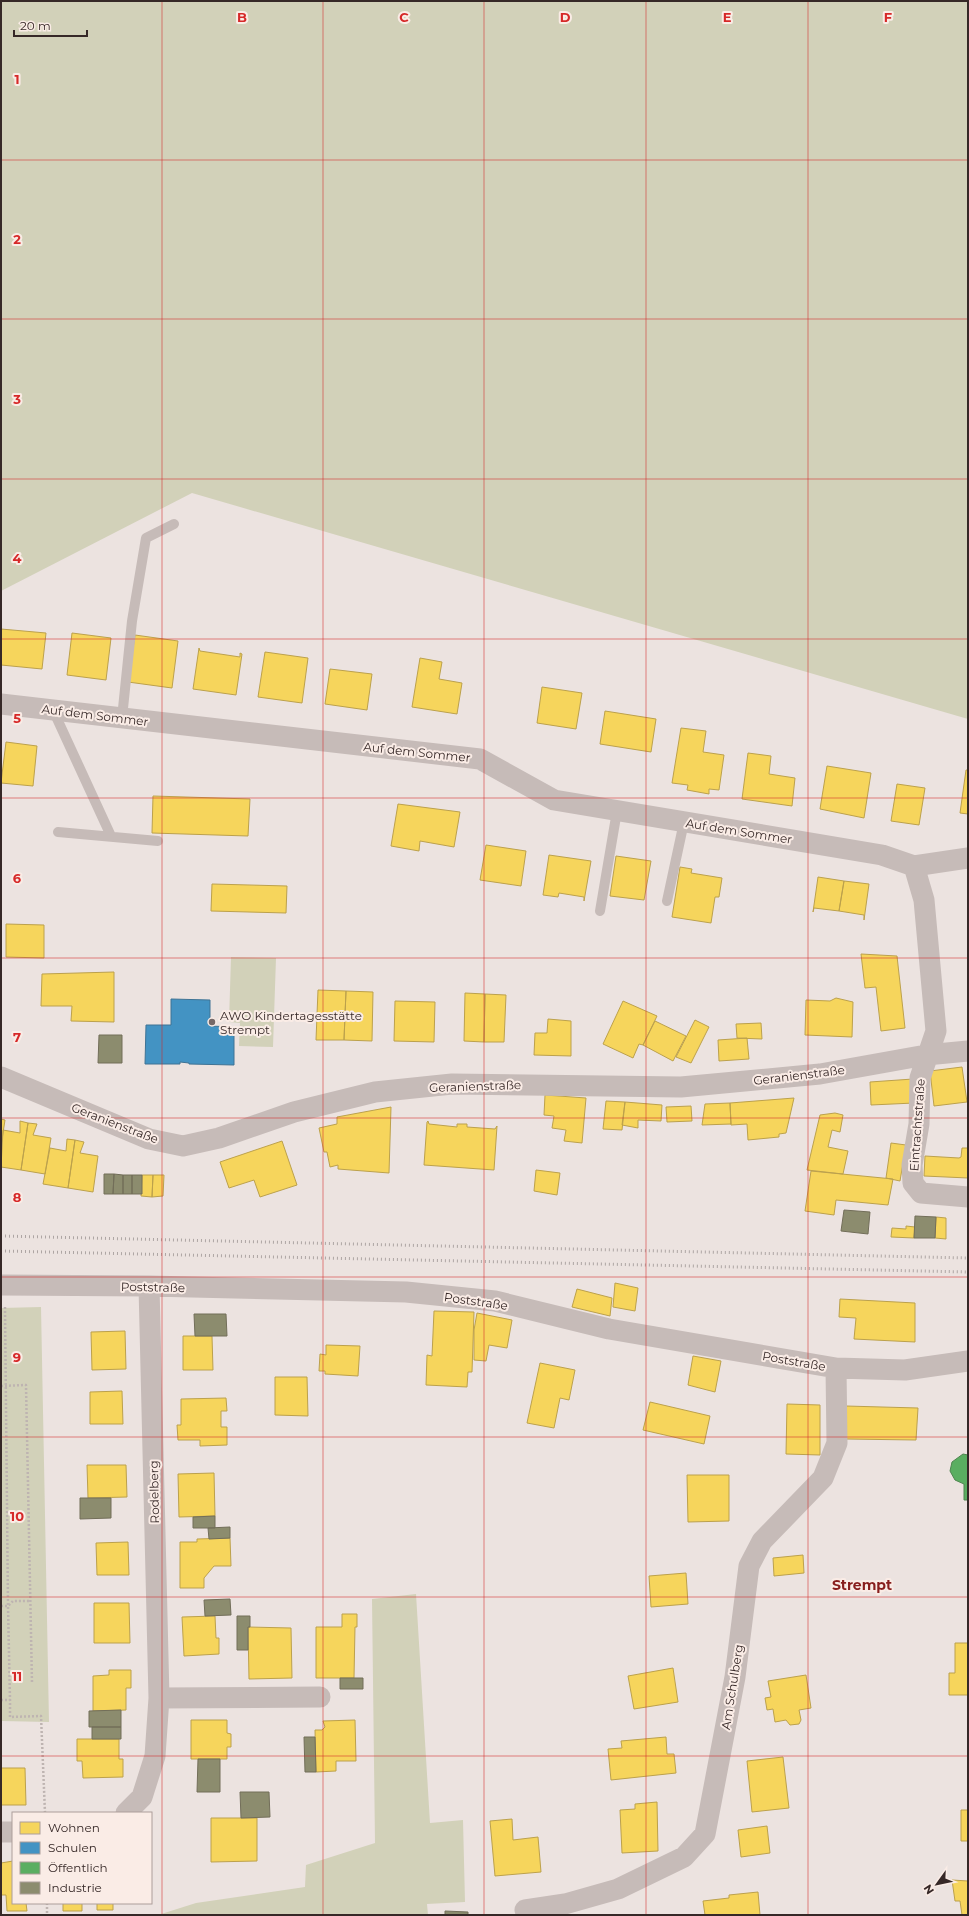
<svg xmlns="http://www.w3.org/2000/svg" width="969" height="1916" font-family="Montserrat,sans-serif">
	<rect width="100%" height="100%" fill="#ece3e0"/>
	<path fill="#d2d1b9" d="M1,1h967v718l-776,-226 -191,98z
		M231,957l45,1 -3,89 -34,-1 1,-23 -11,-1z
		M41,1307l8,415 -48,-1v-413z
		M416,1594l14,229 33,-3 2,82 -38,2 1,11h-270l38,-12 109,-16 1,-22 69,-22 -3,-244z"/>
	<path fill="#f6d55c" stroke="#bca14c" d="M1,629l45,4 -4,36 -41,-4z
		M72,633l39,5 -5,42 -39,-5z
		M135,635l43,6 -6,47 -44,-6z
		M199,648l1,3 40,6v-4l2,1 -6,41 -43,-6z
		M265,652l43,6 -6,45 -44,-6z
		M420,658l22,4 -3,17 23,4 -5,31 -45,-7z
		M330,669l42,5 -5,36 -42,-6z
		M542,687l40,6 -6,36 -39,-6z
		M605,711l51,8 -5,33 -51,-8z
		M681,728l25,3 -3,21 21,3 -5,35 -10,-1v5l-22,-4 1,-5 -16,-2z
		M6,742l31,4 -4,40 -32,-3z
		M748,753l23,3 -2,18 26,4 -3,28 -50,-7z
		M827,766l44,7 -7,45 -44,-9z
		M966,770h2v44l-8,-1z
		M897,784l28,4 -6,37 -28,-4z
		M153,796l97,3 -2,37 -96,-3z
		M398,804l62,8 -6,35 -34,-6 -1,10 -28,-5z
		M486,845l40,6 -5,35 -41,-6z
		M549,855l42,6 -7,40v-4l-25,-4 -1,4 -15,-2z
		M616,856l35,5 -7,39 -34,-4z
		M680,867l12,2 -1,4 31,5 -3,19h-4l-4,26 -39,-6z
		M818,877l26,4 -5,30 -25,-3 -1,4z
		M844,881l25,3 -5,36v-5l-25,-4z
		M212,884l75,2 -1,27 -75,-2z
		M6,924l38,1v33l-38,-1z
		M861,954l36,2 8,72 -24,3 -5,-44 -11,1z
		M114,972v50l-43,-1 1,-15h-31l1,-32z
		M318,990l28,1 -2,49h-28z
		M346,991l27,1 -1,49 -28,-1z
		M465,993l20,1 -1,48 -20,-1z
		M485,994l21,1 -2,47h-20z
		M836,998l17,4 -1,35 -47,-2 1,-35 24,1z
		M395,1001l40,1 -1,40 -40,-1z
		M623,1001l34,15 -14,29 -4,-1 -6,14 -30,-14z
		M548,1019l23,2v35l-37,-1 1,-22h12z
		M695,1020l14,7 -18,36 -15,-6z
		M655,1021l31,15 -13,25 -30,-16z
		M761,1023l1,16 -25,-1 -1,-14z
		M747,1038l2,21 -30,2 -1,-21z
		M962,1067l5,35 -33,4 -4,-35z
		M913,1079l1,24 -43,2 -1,-23z
		M545,1095l41,3 -4,45 -18,-2 2,-11 -14,-2 2,-12 -10,-1z
		M794,1098l-8,35 -7,1v3l-31,3 -1,-16 -16,1 -1,-22z
		M606,1101l19,1 -3,28 -19,-1z
		M625,1102l37,3 -1,16 -23,-1v8l-16,-3z
		M730,1103l1,21 -29,1 3,-21z
		M691,1106l1,15 -25,1 -1,-15z
		M391,1107l-2,66 -51,-4v-4l-8,2 -3,-15h-3l-5,-24 18,-4v-7z
		M835,1113l8,2 -3,17 -8,-2 -4,17 20,4 -5,23 -36,-4 13,-55z
		M1,1119l4,1 -4,26z
		M20,1121l8,2 -7,47 -20,-3 2,-37 17,3z
		M428,1121l1,3 28,3v-3h10v3l28,2 2,-3 -3,44 -70,-5 3,-43z
		M28,1123l9,1 -4,11 18,3 -6,36 -24,-4z
		M67,1139l8,1 -7,48 -25,-4 7,-36 16,3z
		M75,1140l9,2 -4,11 18,3 -5,36 -25,-4z
		M282,1141l15,44 -37,12 -6,-17 -25,8 -9,-26z
		M891,1143l15,2 -6,36 -14,-3z
		M962,1148h6v30l-44,-2 1,-20 34,2 2,-1z
		M536,1170l24,3 -3,22 -23,-4z
		M811,1171l82,8 -5,26 -52,-5 -2,15 -29,-4z
		M142,1175h11l-1,22 -11,-1z
		M153,1175h11l-1,21 -11,1z
		M936,1217l10,1v21l-11,-1z
		M906,1226l9,1 -1,11 -23,-1 1,-9 14,1z
		M615,1283l23,5 -3,23 -22,-4z
		M577,1289l35,9 -2,18 -38,-9z
		M840,1299l75,4v39l-61,-3 2,-21 -17,-1z
		M434,1311l40,1 -2,60h-4l-1,15 -41,-2 1,-30 5,1z
		M477,1313l35,7 -5,28 -18,-3 -3,16 -12,-1v-30z
		M125,1331l1,38 -34,1 -1,-38z
		M183,1336h29l1,34h-30z
		M326,1345l34,1 -2,30 -33,-2v-3h-6l1,-17 6,1z
		M693,1356l28,5 -6,31 -27,-7z
		M540,1363l35,7 -6,30 -9,-2 -6,30 -27,-5z
		M275,1377h32l1,39 -33,-1z
		M122,1391l1,33h-33v-32z
		M226,1398l1,13h-6v16h6v18l-27,1v-6h-22l-1,-15h4v-26z
		M650,1402l60,14 -6,28 -61,-14z
		M787,1404l33,1v50l-34,-1z
		M846,1406l72,2 -2,32 -70,-1z
		M87,1465h39l1,32 -39,1z
		M214,1473l1,43 -36,1 -1,-43z
		M687,1475h42v46l-41,1z
		M230,1538l1,28h-17l-10,12v10h-24v-46h17v-3z
		M128,1542l1,33h-32l-1,-32z
		M803,1555l1,18 -30,3 -1,-18z
		M686,1573l2,31 -37,3 -2,-31z
		M94,1603h35l1,40h-36z
		M342,1614h15v13h-2l-1,51h-38v-51h26z
		M215,1616l1,22h3v16l-35,2 -2,-39z
		M248,1627l43,1 1,50 -43,1z
		M955,1643h13v52h-19v-22h6z
		M673,1668l5,34 -44,7 -6,-33z
		M109,1670h22v18h-5v22l-33,1v-35l16,-1z
		M806,1675l5,33 -12,2 2,10 -2,4 -9,1 -4,-5 -11,2 -2,-13 -6,1 -2,-12 6,-1 -3,-16z
		M191,1720h36v13l4,1v13h-4v12h-36z
		M355,1720l1,41h-20v10l-20,1 -1,-42h7l3,-3 -2,-6z
		M666,1737l1,17h7l2,19 -65,7 -3,-31 14,-1 -1,-7z
		M77,1739h42v20h4v18l-40,1 -1,-17h-5z
		M783,1757l6,51 -37,4 -5,-51z
		M1,1768h24l1,37h-25z
		M657,1802l1,49 -36,2 -2,-43 15,-1v-5z
		M961,1810h7v31h-7z
		M211,1818h46v43l-46,1z
		M512,1819l1,21 25,-3 3,35 -46,4 -5,-55z
		M767,1826l3,27 -29,4 -3,-27z
		M13,1861v42h13l1,8h-20l-1,-16h-5v-32z
		M952,1880l16,1v34h-6l-2,-14h-5z
		M758,1892l2,23h-55l-2,-14 26,-3v-3z
		M63,1903h19v8h-19z
		M97,1903h16v7h-16z"/>
	<path fill="#4393c3" stroke="#3f7394" d="M171,999l39,1v26l24,1v38l-45,-1v-1l-9,-1v2h-35l1,-39h25z"/>
	<path fill="#5aae61" stroke="#4f8650" d="M963,1454l5,1v45h-4v-16l-9,-4 -5,-9 2,-9z"/>
	<path fill="#8c8c6e" stroke="#726e59" d="M99,1035h23v28h-24z
		M104,1174h10l-1,20h-9z
		M114,1174l9,1v19h-10z
		M123,1175h9v19h-9z
		M132,1175h10v19h-10z
		M844,1210l26,2 -2,22 -27,-3z
		M915,1216l21,1 -1,21h-21z
		M194,1314h32l1,22h-32z
		M80,1498h31v20l-31,1z
		M215,1516v12h-22v-11z
		M230,1527v11l-21,1 -1,-11z
		M230,1599l1,16 -26,1 -1,-16z
		M237,1616h13v11h-2v23h-11z
		M340,1678h23v11h-23z
		M121,1710v17h-32v-16z
		M92,1727h29v12h-29z
		M304,1737h11l1,35h-11z
		M198,1759h22v33h-23z
		M240,1792h29l1,25 -29,1z
		M445,1911l23,1v3h-23z"/>
	<g fill="none" stroke-linecap="round" stroke-linejoin="round">
		<path stroke="#beb4b1" stroke-width="2.5" stroke-dasharray="2 2" stroke-linecap="butt" d="M5,1307l3,299 5,-5h17
			M1,1386l25,-1 6,298
			M1,1606h7l2,94
			M1,1700h9v17l31,-1 4,97
			M47,1903v12"/>
		<path stroke="#c6bbb8" stroke-width="10" d="M53,710l58,126
			M122,718l10,-97 14,-83 28,-14
			M58,832l100,9
			M667,901l17,-79
			M600,911l17,-100"/>
		<path stroke="#c6bbb8" stroke-width="21" d="M1,704l479,55 74,41 328,55 32,11 10,34 12,131 -16,47 -1,46 -7,41 1,18 8,10 47,4
			M914,866l54,-8
			M1,1077l148,62 34,7 36,-8 75,-26 81,-20 77,-8 229,3 139,-13 106,-19 42,-4
			M1,1285l148,1 257,6 89,9 114,28 227,39 69,2 63,-9
			M159,1698l161,-1
			M126,1813l16,-16 13,-41 4,-58 -10,-412
			M1,1832h12
			M525,1910l40,-6 53,-15 66,-32 21,-23 30,-157 14,-111 13,-25 61,-63 14,-35 -1,-75"/>
		<path stroke="#ada5a3" stroke-width="3" stroke-dasharray="1 3" stroke-linecap="butt" d="M1,1236l967,22
			M1,1251l967,21"/>
	</g>
	<path fill="none" stroke="#d62828" stroke-width="1" stroke-opacity="0.55" d="M162,1v1914M323,1v1914M484,1v1914M646,1v1914M808,1v1914M1,160h967M1,319h967M1,479h967M1,639h967M1,798h967M1,958h967M1,1118h967M1,1277h967M1,1437h967M1,1597h967M1,1756h967"/>
	<circle fill="#766968" stroke="#faece6" stroke-width="1.5" cx="212" cy="1022" r="4"/>
	<g text-anchor="middle" dominant-baseline="central" stroke-width="4" stroke-linejoin="round" paint-order="stroke">
		<g font-size="12" fill="#362827" stroke="#faece6">
			<text transform="translate(95 715) rotate(7)">Auf dem Sommer</text>
			<text transform="translate(417 752) rotate(6)">Auf dem Sommer</text>
			<text transform="translate(739 831) rotate(9)">Auf dem Sommer</text>
			<text transform="translate(799 1075) rotate(-7)">Geranienstraße</text>
			<text transform="translate(475 1086) rotate(-2)">Geranienstraße</text>
			<text transform="translate(115 1123) rotate(21)">Geranienstraße</text>
			<text transform="translate(917 1125) rotate(-86)">Eintrachtstraße</text>
			<text transform="translate(153 1287) rotate(1)">Poststraße</text>
			<text transform="translate(476 1301) rotate(8)">Poststraße</text>
			<text transform="translate(794 1361) rotate(10)">Poststraße</text>
			<text transform="translate(154 1492) rotate(-91)">Rodelberg</text>
			<text transform="translate(732 1687) rotate(-81)">Am Schulberg</text>
		</g>
		<g font-size="12" fill="#362827" stroke="#faece6" text-anchor="start">
			<text x="220" y="1015">AWO Kindertagesstätte<tspan x="220" dy="14">Strempt</tspan></text>
		</g>
		<g font-size="14" font-weight="bold" fill="#881e1d" stroke="#faece6">
			<text x="862" y="1585">Strempt</text>
		</g>
	</g>
	<g font-size="13" text-anchor="middle" font-weight="bold" fill="#d62828" stroke="#faece6" stroke-width="4" stroke-linejoin="round" paint-order="stroke">
		<text x="242" y="22">B</text>
		<text x="404" y="22">C</text>
		<text x="565" y="22">D</text>
		<text x="727" y="22">E</text>
		<text x="888" y="22">F</text>
		<text x="17" y="84">1</text>
		<text x="17" y="244">2</text>
		<text x="17" y="404">3</text>
		<text x="17" y="563">4</text>
		<text x="17" y="723">5</text>
		<text x="17" y="883">6</text>
		<text x="17" y="1042">7</text>
		<text x="17" y="1202">8</text>
		<text x="17" y="1362">9</text>
		<text x="17" y="1521">10</text>
		<text x="17" y="1681">11</text>
	</g>
	<rect width="969" height="1916" fill="none" stroke="#362827" stroke-width="4"/>
	<rect x="12" y="1812" width="140" height="92" fill="#faece6" stroke="#ac9e9a"/>
	<rect x="20" y="1822" width="20" height="12" fill="#f6d55c" stroke="#ac9e9a"/>
	<text x="48" y="1832" font-size="12" fill="#362827">Wohnen</text>
	<rect x="20" y="1842" width="20" height="12" fill="#4393c3" stroke="#ac9e9a"/>
	<text x="48" y="1852" font-size="12" fill="#362827">Schulen</text>
	<rect x="20" y="1862" width="20" height="12" fill="#5aae61" stroke="#ac9e9a"/>
	<text x="48" y="1872" font-size="12" fill="#362827">Öffentlich</text>
	<rect x="20" y="1882" width="20" height="12" fill="#8c8c6e" stroke="#ac9e9a"/>
	<text x="48" y="1892" font-size="12" fill="#362827">Industrie</text>
	<g transform="translate(937 1884) rotate(237)" stroke="#faece6" stroke-width="3" paint-order="stroke">
	<path d="M0-3L7 15L0 10L-7 15Z" fill="#362827"/>
	<text y="-6" font-size="11" font-weight="bold" text-anchor="middle" fill="#362827">N</text>
	</g>
	<path d="M14 30v6h73v-6" fill="none" stroke="#362827" stroke-width="2"/>
	<text x="20" y="30" font-size="12" fill="#362827" stroke="#faece6" stroke-width="3" paint-order="stroke">20 m</text>
</svg>
